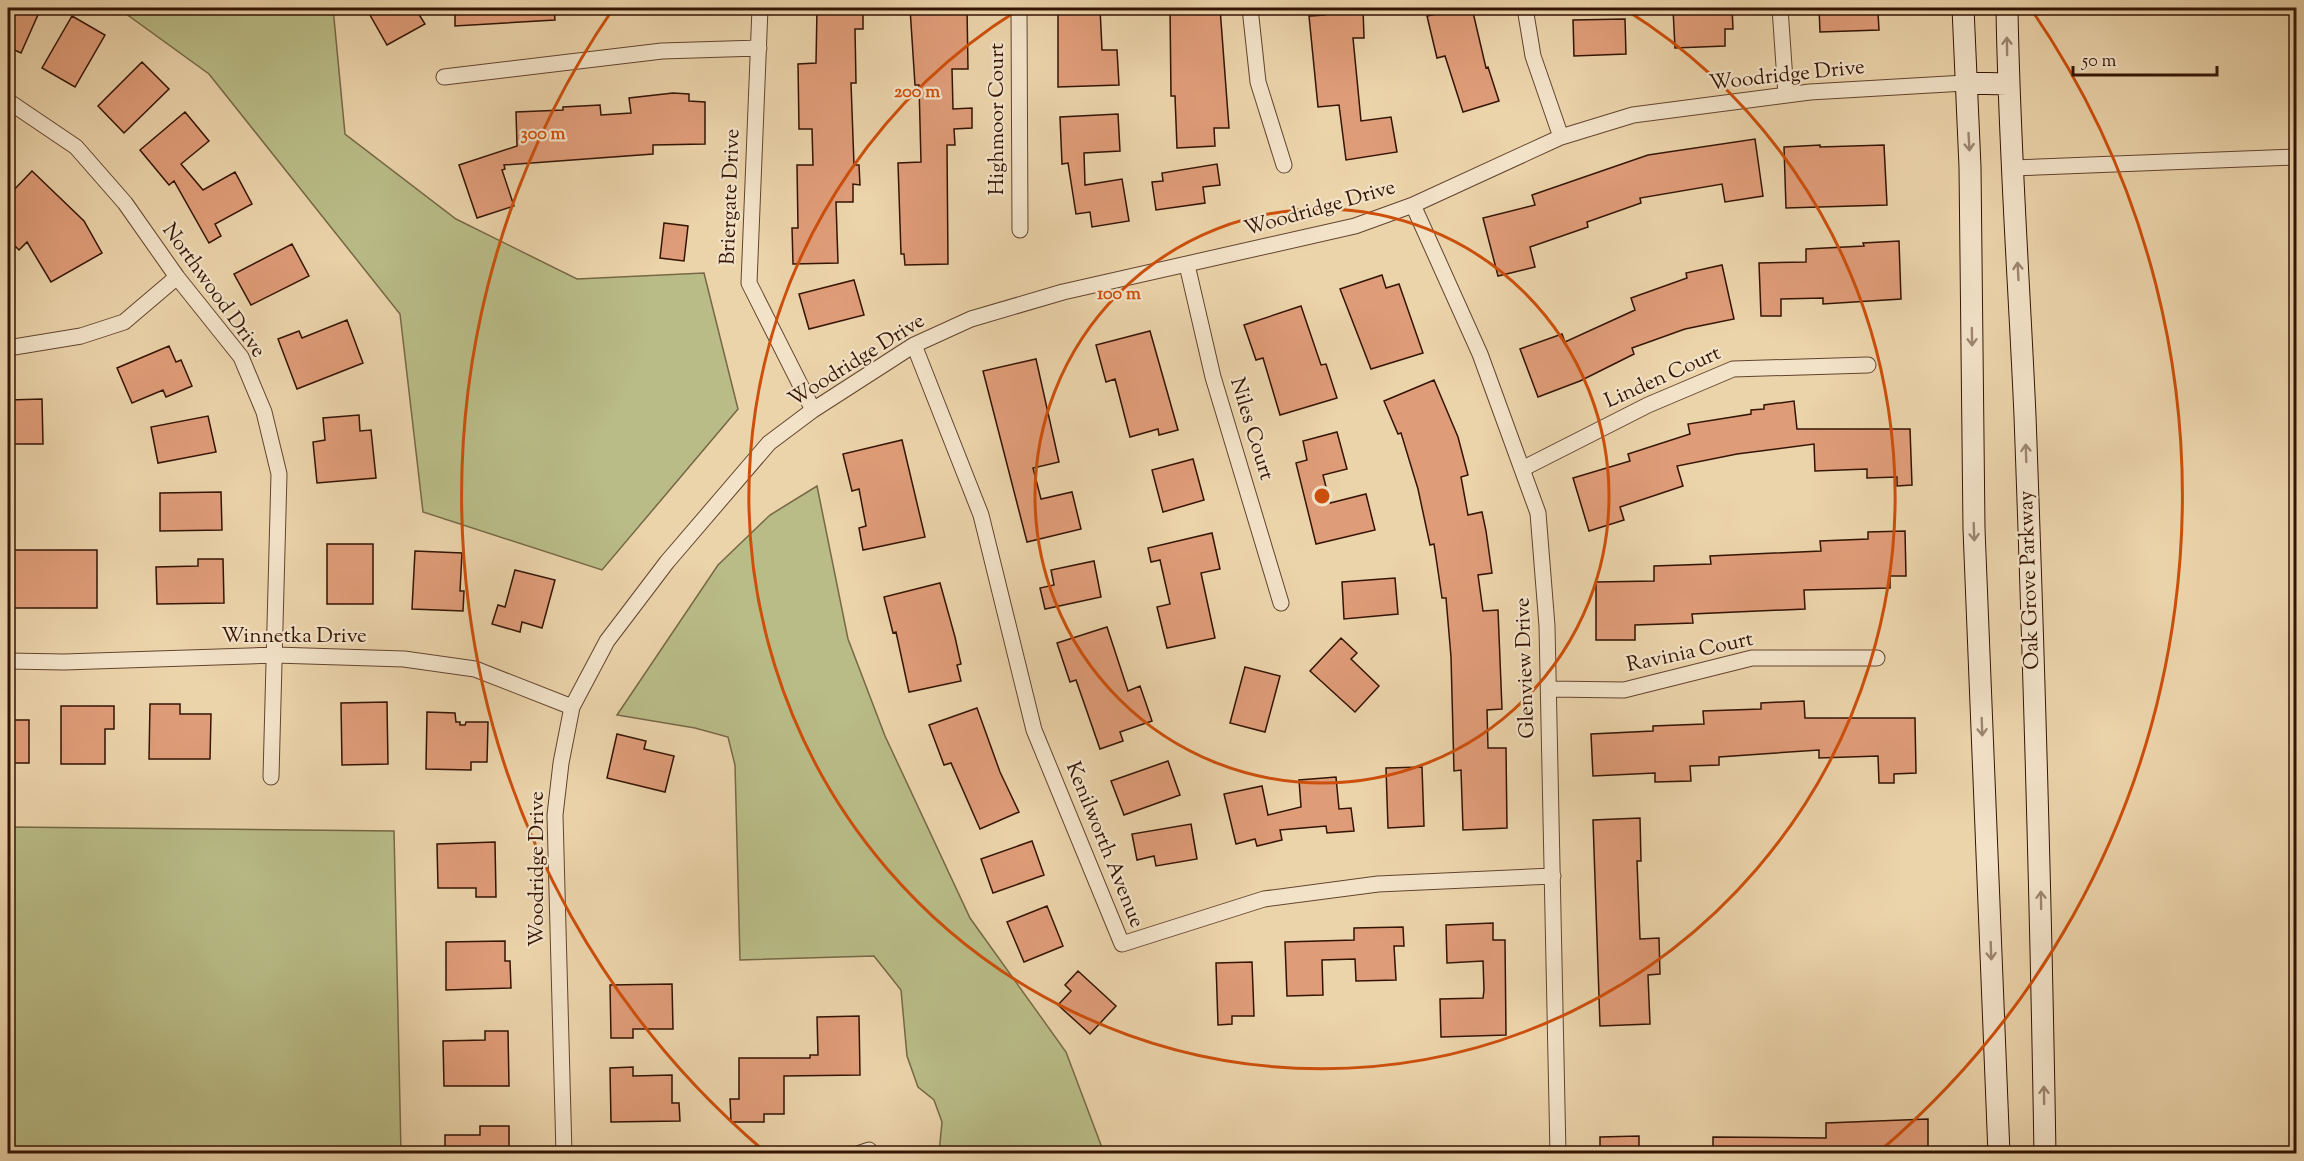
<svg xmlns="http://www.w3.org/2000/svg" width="2304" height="1161" font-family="'Sorts Mill Goudy',serif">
	<rect width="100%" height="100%" fill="#ebd3aa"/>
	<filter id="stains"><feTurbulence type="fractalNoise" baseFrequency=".00333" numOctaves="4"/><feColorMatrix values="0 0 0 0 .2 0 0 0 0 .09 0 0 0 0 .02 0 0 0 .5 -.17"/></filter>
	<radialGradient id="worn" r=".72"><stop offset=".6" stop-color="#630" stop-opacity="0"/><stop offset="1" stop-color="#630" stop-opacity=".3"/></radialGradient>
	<path fill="#b9bc87" stroke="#766846" stroke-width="1.5" d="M118,8h215l12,126 111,85 121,60 127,-6 34,136 -136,161 -179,-58 -23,-198 -191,-240z
		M817,486l31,153 37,97 85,182 96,134 38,101h-165l3,-31 -8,-22 -16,-13 -11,-31 -6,-66 -27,-34 -134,4 -5,-195 -7,-28 -33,-9 -78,-13 101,-150 52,-50z
		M8,827l386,4 7,322h-393z"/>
	<path fill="#df9c78" stroke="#341404" stroke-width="1.5" d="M8,8h33l-20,45 -13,-6z
		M366,8h49l10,16 -38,21z
		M455,8h99l1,12 -100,6z
		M817,8h46v21h-8l1,54h-5l3,82h5l1,20 -7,-1v18h-17l2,61 -45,1 -1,-36h6l-1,-63h16l-1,-36h-13l-1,-65 18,-1z
		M910,8h57l1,61h-16l1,40 19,-1v20l-18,1 1,16h-8l1,119 -43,1 -1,-11h-3l-3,-91 23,-1 -2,-77h-4z
		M1058,8h42l2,42h15l2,35 -61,2z
		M1170,8h50l9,120h-15l1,18 -38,2 -2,-52h-4z
		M1325,8h38l1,30h-11l8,83 30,-4 6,35 -51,8 -7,-55 -21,2 -9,-91 16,-1z
		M1466,8h6l14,60 2,-1 11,34 -36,11 -18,-56 -8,2 -10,-42z
		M1714,8h18l1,21h-8v17l-50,2 -2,-39z
		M1819,8h52v5h7l1,17 -59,2z
		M72,16l33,19 -30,52 -33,-19z
		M1625,19l1,35 -52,2 -1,-36z
		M142,62l27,27 -45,44 -26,-27z
		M673,93l16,1v7l16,1v42l-52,1v9l-149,11 1,4 -3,1 12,36 -37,12 -18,-53 58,-19 -1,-34 47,-2v-3l37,-2 1,10 30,-2 -2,-15z
		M185,112l24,29 -28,23 22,26 32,-18 17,32 -37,20 6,12 -12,7 -35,-62 -5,4 -29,-35z
		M1118,114l2,37 -36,2 1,32 37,-6 7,42 -37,6 -2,-15 -14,2 -8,-51 -6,1 -2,-47z
		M1755,139l8,57 -38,6 -3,-18 -82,14 1,5 -54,19 1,5 -58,20 5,20 -37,9 -15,-58 52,-13 -3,-10 116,-40z
		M1820,145v2l64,-2 3,60 -101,3 -2,-61z
		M1217,164l3,21 -17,2 2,16 -49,7 -4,-28 11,-1 -1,-8z
		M32,171l52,50 18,32 -51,29 -24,-40 -8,8 -11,-11v-43z
		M664,223l24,3 -4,35 -24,-3z
		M1899,241l2,58 -78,5v-6l-42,1v17h-20l-2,-53 47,-1v-13l58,-3 -1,-3z
		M292,244l17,32 -58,29 -17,-31z
		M1722,265l12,54 -49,10 -53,19 2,6 -54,27 -42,16 -18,-48 42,-15 3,8 70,-32 -4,-12 56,-20 -1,-5z
		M1382,275l4,13 13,-4 24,69 -52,16 -31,-80z
		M854,280l10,35 -55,14 -10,-35z
		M1301,306l20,59 5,-1 11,34 -57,17 -17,-57 -7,2 -12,-35z
		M347,320l16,43 -66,26 -19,-50 21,-8 3,7z
		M1150,331l28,99 -19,5 -1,-6 -28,8 -15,-58 -9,3 -10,-37z
		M169,346l7,16 5,-2 11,26 -26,11 -3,-7 -31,13 -15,-35z
		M1036,359l23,103 -26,6 8,31 31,-7 9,37 -54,13 -44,-171z
		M1434,380l24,57 10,38 -7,2 7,38 14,-3 4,19 6,42 -14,2 5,36 15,-1 4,99 -15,1 1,38h18l1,80 -44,2 -2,-60 -7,1 -3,-114 -5,-59h-4l-8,-54 -4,1 -12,-56 -17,-56 -3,1 -14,-33z
		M42,399l1,45h-35v-44z
		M1794,401l3,28h113l2,56 -15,1v-9l-30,1v-9l-52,2 -1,-27 -77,10 -60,12 6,20 -63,21 4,13 -35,11 -16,-53 57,-17 -2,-7 62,-20 -2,-10 63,-10v-4l13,-1v-4z
		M359,415l1,16 11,-1 5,48 -59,5 -4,-41 12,-2 -2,-22z
		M208,416l8,36 -58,11 -7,-36z
		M1337,432l10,37 -24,6 7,28 36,-9 9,36 -59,14 -20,-81 11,-3 -4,-19z
		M902,440l23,97 -62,13 -4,-22 7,-2 -7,-37 -7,2 -9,-37z
		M1193,459l11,41 -41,12 -11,-42z
		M221,492l1,38 -62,1v-38z
		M1905,531l1,45h-16v12l-86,2 1,19 -113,5 1,9 -58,2v15h-39v-58l58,-1v-15l57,-2 -1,-8 111,-5 -1,-10 48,-2v-7z
		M1212,533l8,36 -19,4 14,65 -48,10 -10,-41 13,-3 -10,-44 -9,2 -3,-14z
		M327,544h46v60h-46z
		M8,550h89v58h-89z
		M415,551l47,2 -2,38h4l-1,20 -51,-2z
		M198,559h25l1,44 -67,1 -1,-37 42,-1z
		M1094,561l7,36 -56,12 -5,-21 14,-3 -3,-15z
		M515,570l40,10 -13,48 -20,-6 -2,10 -28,-8 6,-19 7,2z
		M1395,578l3,36 -54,5 -2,-37z
		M940,583l15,54 6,27 -4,1 4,16 -52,11 -13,-60 -3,1 -9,-36z
		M1107,627l21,64 12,-5 12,35 -32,11 3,9 -23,8 -24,-69 -6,2 -13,-39z
		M1341,638l16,15 -6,6 28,27 -24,26 -45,-41z
		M1245,667l35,9 -15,56 -35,-9z
		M1804,701l1,17h110l1,55 -22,1v9h-15l-1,-27 -59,2v-8l-100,7v8l-29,1 1,15 -36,1v-9l-62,3 -2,-42 62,-3v-5l51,-2 -1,-13 58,-2v-6z
		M387,702l1,62 -46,1 -1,-62z
		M150,704h30v10h31l-1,45h-61z
		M61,706h53v23h-9v35h-44z
		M977,708l23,64 19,40 -39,17 -29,-66 -7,2 -15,-40z
		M427,712l28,1 1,9h4v3h5l1,-3h22l-1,40h-16v8l-45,-1z
		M8,720h21v43h-21z
		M617,734l29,7 -2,8 30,7 -9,36 -58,-14z
		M1168,761l12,34 -56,20 -13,-34z
		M1422,767l2,59 -36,2 -2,-60z
		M1336,777l3,32 12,-1 3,23 -27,2 -1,-7 -46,4 2,10 -25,6 -2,-7 -19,5 -12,-50 38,-8 6,29 33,-8 -2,-27z
		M1640,818l1,43h-4l3,78 19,-1 1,36 -12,1 2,49 -50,2 -7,-206z
		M1191,824l6,35 -41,7 -2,-10 -17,4 -5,-26z
		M1032,841l12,34 -51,18 -12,-34z
		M495,842l1,55h-20v-9h-38l-1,-44z
		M1047,906l16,40 -39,16 -17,-40z
		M1493,923v17h12l1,95 -65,2 -1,-38 43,-1 1,-8 -1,-29 -36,2 -1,-38z
		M1403,927l1,19h-10l2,34 -40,1 -1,-22 -33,1 1,35 -36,1 -2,-54 69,-2v-12z
		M505,941v20h5l1,27 -65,2v-48z
		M1252,962l2,54h-22v8l-14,1 -2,-62z
		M1078,971l38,35 -26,28 -32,-29 13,-14 -6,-6z
		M672,984l1,45h-40v9h-22l-1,-53z
		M859,1016l1,59 -76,1v38h-20v8h-33l-1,-23h9v-41h71v-3h8l-1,-38z
		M485,1031h23l1,55h-65l-1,-45 42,-1z
		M633,1067v9l39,-1v28h7l1,18 -69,1 -1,-54z
		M1928,1119v35h-215v-17l113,1v-15z
		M480,1126h29v28h-64v-19h35z
		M1639,1136v18h-39v-17z"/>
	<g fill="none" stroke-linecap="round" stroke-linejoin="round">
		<defs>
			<path id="minor" d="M760,8l-11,275 64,127
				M1019,8l1,222
				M1250,8l8,74 26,83
				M1525,8l8,48 28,81
				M1780,8l6,87
				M444,77l218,-26 97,-3
				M8,101l68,46 49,56 52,74 64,80 23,55 15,62 -8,303
				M2012,168l284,-11
				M1413,205l67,149 58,159 9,113 11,528
				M1187,265l26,112 68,226
				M914,345l67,170 53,215 88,214 142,-45 114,-15 175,-8
				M8,348l73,-12 43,-14 53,-45
				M1522,469l126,-64 85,-36 135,-4
				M8,661l56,1 211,-7 129,4 71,10 97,38
				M1549,689l75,1 128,-32h125
				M564,1154l-9,-339 6,-52 11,-56 35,-66 60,-79 102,-119 44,-33 101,-65 57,-26 92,-27 292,-66 58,-21 148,-68 72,-22 177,-23 155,-9
				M857,1154l12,-4"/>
			<path id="secondary" d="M1963,8l7,159 4,362 25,625
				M2007,8c2,136 12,272 18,408 9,246 16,492 20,738
				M1965,83l43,1"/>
		</defs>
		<use href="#minor" stroke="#62442e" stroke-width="17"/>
		<use href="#secondary" stroke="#341404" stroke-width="23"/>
		<use href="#minor" stroke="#f2e2c8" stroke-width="15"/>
		<use href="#secondary" stroke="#f2e2c8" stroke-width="21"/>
	</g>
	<defs><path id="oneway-shaft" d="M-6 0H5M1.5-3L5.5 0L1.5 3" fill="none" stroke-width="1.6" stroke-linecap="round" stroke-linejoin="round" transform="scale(1.5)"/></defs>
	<g stroke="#9c8570">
		<use href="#oneway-shaft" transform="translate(2007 46) rotate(-91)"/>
		<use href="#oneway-shaft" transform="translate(1969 142) rotate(87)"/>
		<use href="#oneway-shaft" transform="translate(2018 271) rotate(-93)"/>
		<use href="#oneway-shaft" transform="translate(1972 337) rotate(89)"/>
		<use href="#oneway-shaft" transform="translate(2026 453) rotate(-92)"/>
		<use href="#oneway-shaft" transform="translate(1974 532) rotate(88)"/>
		<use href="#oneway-shaft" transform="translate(1982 727) rotate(88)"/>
		<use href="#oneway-shaft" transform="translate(2041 900) rotate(-91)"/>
		<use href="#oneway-shaft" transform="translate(1991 951) rotate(88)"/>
		<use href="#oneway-shaft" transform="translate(2044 1095) rotate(-91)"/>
	</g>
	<g fill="none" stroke="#cd4f0b" stroke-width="3">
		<circle cx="1322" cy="496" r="287"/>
		<path d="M1626 10A573 573 0 1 1 1018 10"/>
		<path d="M763 1150A860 860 0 0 1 613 9M2031 9A860 860 0 0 1 1881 1150"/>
	</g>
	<g text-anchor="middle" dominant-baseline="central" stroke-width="4.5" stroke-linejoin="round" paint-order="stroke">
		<g font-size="21" fill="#341404" stroke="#f2e2c8">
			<text transform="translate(1787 76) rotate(-6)">Woodridge Drive</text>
			<text transform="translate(998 119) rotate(-90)">Highmoor Court</text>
			<text transform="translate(731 197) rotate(-88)">Briergate Drive</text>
			<text transform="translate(1320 209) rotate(-16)">Woodridge Drive</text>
			<text transform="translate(213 291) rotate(54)">Northwood Drive</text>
			<text transform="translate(857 361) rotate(-32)">Woodridge Drive</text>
			<text transform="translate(1663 378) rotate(-24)">Linden Court</text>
			<text transform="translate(1251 429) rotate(73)">Niles Court</text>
			<text transform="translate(2030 580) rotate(-92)">Oak Grove Parkway</text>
			<text x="294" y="637">Winnetka Drive</text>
			<text transform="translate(1690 653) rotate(-12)">Ravinia Court</text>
			<text transform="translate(1526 668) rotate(-92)">Glenview Drive</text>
			<text transform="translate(1104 845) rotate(68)">Kenilworth Avenue</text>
			<text transform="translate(538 869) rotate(-90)">Woodridge Drive</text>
		</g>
	</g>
	<circle cx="1322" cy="496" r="9" fill="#cd4f0b" stroke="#f2e2c8" stroke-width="3"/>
	<g font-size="18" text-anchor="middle" font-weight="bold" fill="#cd4f0b" stroke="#f2e2c8" stroke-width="4.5" stroke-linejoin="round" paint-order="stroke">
		<text x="917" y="97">200 m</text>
		<text x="543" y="139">300 m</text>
		<text x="1119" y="299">100 m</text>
	</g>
	<rect width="2304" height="1161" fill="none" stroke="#ebd3aa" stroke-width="30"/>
	<rect x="9" y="9" width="2286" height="1143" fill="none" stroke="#341404" stroke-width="3"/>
	<rect x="15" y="15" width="2274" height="1131" fill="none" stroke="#341404" stroke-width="1.5"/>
	<path d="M2073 66v9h144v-9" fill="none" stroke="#341404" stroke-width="3"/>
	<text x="2082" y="66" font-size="18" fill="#341404" stroke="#f2e2c8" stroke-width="4.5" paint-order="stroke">50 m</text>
	<rect width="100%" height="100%" filter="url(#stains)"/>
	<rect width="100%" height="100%" fill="url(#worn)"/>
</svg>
